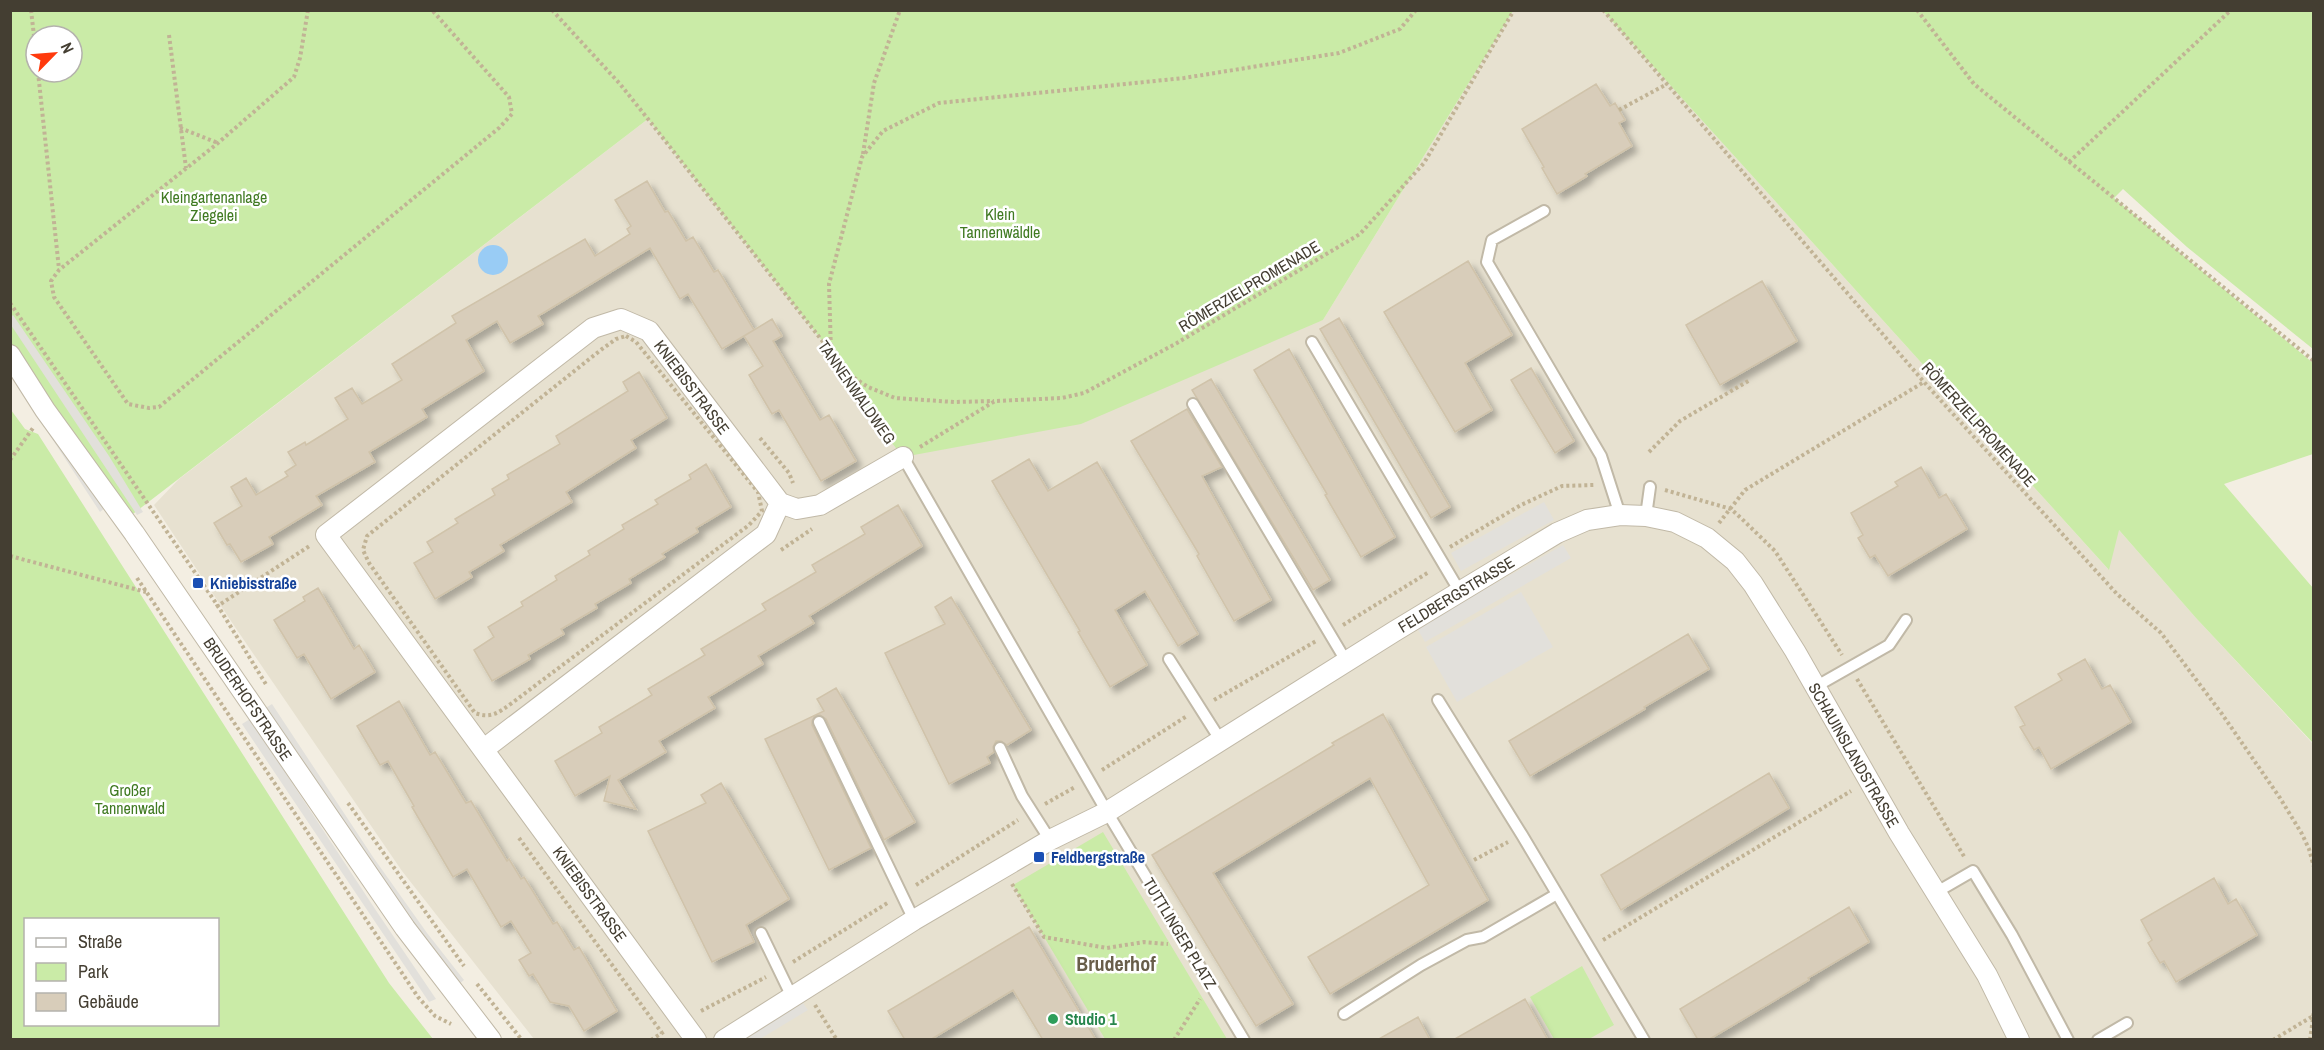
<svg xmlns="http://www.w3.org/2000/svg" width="2324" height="1050" font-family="'Archivo Narrow',sans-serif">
	<defs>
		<filter id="shadow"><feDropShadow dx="5.5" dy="5.5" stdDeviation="3" flood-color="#0004"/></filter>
	</defs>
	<rect width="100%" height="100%" fill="#f3eee2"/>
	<path fill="#e7e1d0" d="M1513,11h90l505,558 10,-40 78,89 117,126v295h-1779l-132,-168 -167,-244 -81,-122 25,-26 469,-360 183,233 42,67 450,-99z"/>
	<path fill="#caeba7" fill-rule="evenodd" d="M11,11h1502l-190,309 -242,104 -178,33 -30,-38 -42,-67 -183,-233 -523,401 -114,-165zM36,36h36v36h-36z
		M1603,11h710v338l-126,-102 -64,-58 -9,9 199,165v91l-89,30 89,104v155l-117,-125 -77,-88 -10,40z
		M11,410l14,19 13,5 351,549 44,56h-422zM26,920h192v104h-192z
		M1103,832l124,207h-122l-92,-154z
		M1582,966l32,59 -25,14h-35l-24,-42z"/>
	<path fill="#e2e0db" d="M13,315l96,141 34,56 -6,3 -126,-190v-8z
		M10,364l96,143 -6,5 -89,-136z
		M1544,502l10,18 -93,51 -10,-18z
		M1563,545l8,13 -146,84 -8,-14z
		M1521,592l32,55 -96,55 -31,-55z
		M272,704l101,153 54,76 37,47 -6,5 -69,-92 -125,-184z
		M250,719l127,193 59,87 -7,3 -187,-278z
		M803,1003l5,7 -48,29h-17z"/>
	<path fill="#99ccf5" d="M478 260a15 15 0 1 1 30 0a15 15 0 1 1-30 0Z"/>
	<path fill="#d8cdba" stroke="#d0c3aa" stroke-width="1.5" filter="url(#shadow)" d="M1596,84l14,22 5,-3 10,17 -6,3 13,23 -47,28 2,2 -30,18 -15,-26 2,-1 -22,-38z
		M647,181l18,31 3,-1 18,30 7,-4 21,35 4,-2 36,60 -32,19 -34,-55 -8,5 -30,-51 -112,68 5,8 -33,19 -13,-22 -31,19 18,31 -62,38 5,8 -58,35 6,10 -59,34 6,9 -53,32 4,7 -32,18 -11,-18 -3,1 -13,-22 28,-17 -11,-19 15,-9 10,17 32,-19 -3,-4 11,-7 -8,-13 17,-10 1,3 42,-26 -13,-21 17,-10 10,16 40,-24 -10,-16 64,-41 -4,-7 133,-77 10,17 35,-22 -3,-5 4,-3 -16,-26z
		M1468,261l44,74 -47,28 27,47 -37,22 -71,-120z
		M1762,281l35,60 -77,44 -34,-60z
		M1339,318l111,189 -19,11 -111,-189z
		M772,319l10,17 -9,5 47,79 9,-5 27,46 -35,20 -42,-71 -7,4 -23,-39 14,-9 -19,-30z
		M1289,349l106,188 -34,20 -36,-62 2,-1 -73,-124z
		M1531,368l43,73 -19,12 -44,-73z
		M639,372l28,46 -36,22 5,8 -70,44 6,10 -72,43 4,6 -35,21 3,5 -37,22 -21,-36 19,-11 -6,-10 31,-19 -3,-4 40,-24 -3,-6 17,-10 -2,-4 53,-31 -4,-8 72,-45 -5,-9z
		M1211,379l119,201 -17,10 -121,-200z
		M1187,409l35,58 -20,9 69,124 -37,21 -37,-65 2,-2 -68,-113z
		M1029,459l19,32 49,-29 101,172 -20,12 -33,-55 -30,19 32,55 -37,22 -32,-55 2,-1 -88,-150z
		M706,464l25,43 -35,21 2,4 -36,22 3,3 -36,22 2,4 -36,21 2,4 -36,21 3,5 -36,21 2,4 -38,22 -18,-31 20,-13 -6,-10 35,-21 -2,-4 36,-22 -2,-4 35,-21 -2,-4 36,-22 -2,-4 36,-21 -3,-4 36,-21 -2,-4z
		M1921,467l18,31 7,-4 21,35 -79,47 -13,-21 -5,3 -12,-20 5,-3 -12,-22 47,-27 -3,-4z
		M898,505l24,41 -113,70 5,7 -56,33 5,8 -55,33 7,11 -56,33 7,11 -48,28 18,29 -32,-8 6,-25 -35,20 -20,-35 47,-28 -3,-6 53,-32 -4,-6 57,-34 -4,-6 65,-39 -4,-6 54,-32 -4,-7 53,-31 -4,-7z
		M318,588l36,61 5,-4 16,27 -44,27 -27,-45 -7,4 -23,-38 31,-19 -2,-4z
		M951,597l80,133 -24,15 -6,-4h-5l-3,6 1,5 -7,5 3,6 -41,21 -64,-131 60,-29 -10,-17z
		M1688,634l21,35 -65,38 1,2 -115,67 -21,-35z
		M2085,659l17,30 8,-4 21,37 -80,47 -12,-22 -5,3 -14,-23 5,-2 -10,-18 47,-27 -4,-6z
		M836,688l79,134 -31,18 -58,-121 -6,-4 -5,1 -3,5v4l59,123 -42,22 -64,-131 59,-28 -7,-12z
		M399,701l31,54 5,-3 31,51 5,-2 36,60 2,-2 12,20 3,-2 29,47 4,-2 17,28 5,-3 38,64 -33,20 -15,-25 -19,-4 -17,-28 -4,2 -10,-16 12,-7 -20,-32 -10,6 -34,-58 -14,8 -41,-70 2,-1 -26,-45 -8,4 -23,-39z
		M1383,714l105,186 -158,94 -22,-37 121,-72 -59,-107 -157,95 80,131 -37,22 -104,-171 182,-110 -2,-2z
		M1769,773l20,35 -168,102 -20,-35z
		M721,783l68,116 -43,26 8,17 -42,20 -64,-131 58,-28 -5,-8z
		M2214,878l14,26 8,-5 21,36 -81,47 -12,-21 -4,2 -12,-20 4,-3 -11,-20z
		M1849,907l20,35 -61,36 1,2 -101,60h-10l-18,-31z
		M1029,927l67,113h-53l-30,-50 -83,50h-25l-17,-29z
		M1525,999l23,41h-95z
		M1418,1017l12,23h-53z"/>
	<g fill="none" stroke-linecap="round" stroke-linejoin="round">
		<defs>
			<path id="lane" d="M1544,211l-52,29 -5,22 114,194 19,59
				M1312,342l148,250
				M1193,404l153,257
				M903,457l204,355 137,228
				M1646,516l4,-29
				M1169,659l52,82
				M1815,687l74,-42 17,-25
				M1438,700l84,135 122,205
				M819,722l95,198
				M1000,748l22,48 28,44
				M1935,893l38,-22 39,64 56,105
				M761,933l31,64
				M1344,1014l77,-49 46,-25 16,-3 74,-43
				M2098,1040l29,-17"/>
			<path id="street" d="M10,355l35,55 89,123 271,395 86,112
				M484,749l282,-215 14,-31
				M696,1040l-370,-505 267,-207 28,-9 28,12 131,172 17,6 23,-4 83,-48
				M724,1040l190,-120 136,-80 57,-28 288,-181 162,-98 30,-13 33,-5 26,1 29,6 32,16 28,23 18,23 42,67 104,182 88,142 32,65"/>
		</defs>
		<use href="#lane" stroke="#c1b9a7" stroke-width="14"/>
		<use href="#street" stroke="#c1b9a7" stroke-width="22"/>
		<path stroke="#c1b395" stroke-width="4" stroke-dasharray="3 3" stroke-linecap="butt" d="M31,10l5,43
			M308,10l-8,48 -6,19 -76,66 -159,127 -8,11 3,16 74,107 21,4 10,-1 340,-279 13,-14 -3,-17 -77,-87
			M552,10l68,74 28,35 183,233 42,67 17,22
			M1603,10l321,372 193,212 44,39 61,81 58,84 22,36 7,15 5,18
			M1917,10l57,74 340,277
			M169,35l17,133
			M38,72l21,197
			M1619,110l48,-26
			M180,128l38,15
			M863,154l11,-71 26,-73
			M2069,162l162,-152
			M10,303l208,303 49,80
			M626,336l10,6 122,150 4,19 -13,14 -237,178c-13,9 -20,16 -37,10l-106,-150 -6,-13 4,-14 235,-187 14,-10z
			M831,352l-2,-68 33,-127 21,-26 56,-28 245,-25 155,-25 61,-24 16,-19
			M844,371l24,16 27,11 59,4 40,-1
			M760,438l29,35 4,10
			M920,447l75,-46 67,-3 22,-5 93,-50 183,-109 64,-71 90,-153
			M1649,452l31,-31 70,-41
			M10,460l23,-32
			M1665,490l66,19 11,10 33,32 67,104
			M1719,523l26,-33 179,-108
			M1450,547l71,-42 41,-19 32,-1
			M781,550l31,-21
			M10,556l136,36
			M137,578l281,419 17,19 16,8
			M216,607l95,-62
			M1343,625l86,-53
			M1857,679l108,179
			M1214,700l102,-59
			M1102,770l85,-54
			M348,803l116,163
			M1045,804l30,-17
			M519,838l143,195
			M1474,860l34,-18
			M1012,884l32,53 63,11 37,-6 24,2
			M916,885l102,-65
			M1603,940l248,-149
			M793,962l96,-60
			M477,984l45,56
			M815,1005l22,35
			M701,1011l65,-34
			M651,1040l14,-9
			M1174,1040l26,-41
			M2273,1040l40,-24
			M2310,1040l4,-29"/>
		<use href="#lane" stroke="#fff" stroke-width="10"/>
		<use href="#street" stroke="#fff" stroke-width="20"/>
	</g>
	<g fill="#1a4fb4" stroke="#fff" stroke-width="2">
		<rect x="192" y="577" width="12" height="12" rx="3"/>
		<rect x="1033" y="851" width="12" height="12" rx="3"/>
	</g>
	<circle fill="#2e9e5b" stroke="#fff" stroke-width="2" cx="1053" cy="1019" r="6"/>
	<g text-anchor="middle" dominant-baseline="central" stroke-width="5" stroke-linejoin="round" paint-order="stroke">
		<g font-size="16" fill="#407a22" stroke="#fff">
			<text x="214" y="197">Kleingartenanlage<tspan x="214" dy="18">Ziegelei</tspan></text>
			<text x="1000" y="214">Klein<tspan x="1000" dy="18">Tannenwäldle</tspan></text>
			<text x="130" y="790">Großer<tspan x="130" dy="18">Tannenwald</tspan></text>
		</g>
		<g font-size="16" fill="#443e32" stroke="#fff">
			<text transform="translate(1249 286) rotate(-31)">RÖMERZIELPROMENADE</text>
			<text transform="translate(692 387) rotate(53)">KNIEBISSTRASSE</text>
			<text transform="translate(857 392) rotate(55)">TANNENWALDWEG</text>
			<text transform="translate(1979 424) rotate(48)">RÖMERZIELPROMENADE</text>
			<text transform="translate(1456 594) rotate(-31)">FELDBERGSTRASSE</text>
			<text transform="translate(248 699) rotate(56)">BRUDERHOFSTRASSE</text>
			<text transform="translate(1854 755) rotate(60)">SCHAUINSLANDSTRASSE</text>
			<text transform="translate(590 894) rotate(54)">KNIEBISSTRASSE</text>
			<text transform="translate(1180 933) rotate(59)">TUTTLINGER PLATZ</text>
		</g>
		<g font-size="16" font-weight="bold" fill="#164399" stroke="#fff" text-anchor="start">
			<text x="210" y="583">Kniebisstraße</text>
			<text x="1051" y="857">Feldbergstraße</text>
		</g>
		<g font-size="16" font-weight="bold" fill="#27864d" stroke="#fff" text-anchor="start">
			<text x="1065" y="1019">Studio 1</text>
		</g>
		<g font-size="20" font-weight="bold" fill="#685d49" stroke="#fff">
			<text x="1116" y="963">Bruderhof</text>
		</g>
	</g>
	<rect width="2324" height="1050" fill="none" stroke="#443e32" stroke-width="24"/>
	<rect x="24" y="918" width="195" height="108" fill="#ffffff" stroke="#b4b2ad" stroke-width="1.5"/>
	<rect x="36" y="938" width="30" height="9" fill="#ffffff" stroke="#b4b2ad" stroke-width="1.5"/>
	<text x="78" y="948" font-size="18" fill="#443e32">Straße</text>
	<rect x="36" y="963" width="30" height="18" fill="#caeba7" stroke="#b4b2ad" stroke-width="1.5"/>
	<text x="78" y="978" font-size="18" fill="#443e32">Park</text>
	<rect x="36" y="993" width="30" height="18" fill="#d8cdba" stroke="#b4b2ad" stroke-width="1.5"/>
	<text x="78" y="1008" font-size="18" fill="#443e32">Gebäude</text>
	<g transform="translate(54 54) rotate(65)"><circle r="28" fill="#ffffff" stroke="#b4b2ad" stroke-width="1.5"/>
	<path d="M0-4.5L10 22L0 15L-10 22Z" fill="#ff3a0d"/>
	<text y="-9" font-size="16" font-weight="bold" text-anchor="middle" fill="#443e32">N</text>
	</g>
</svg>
